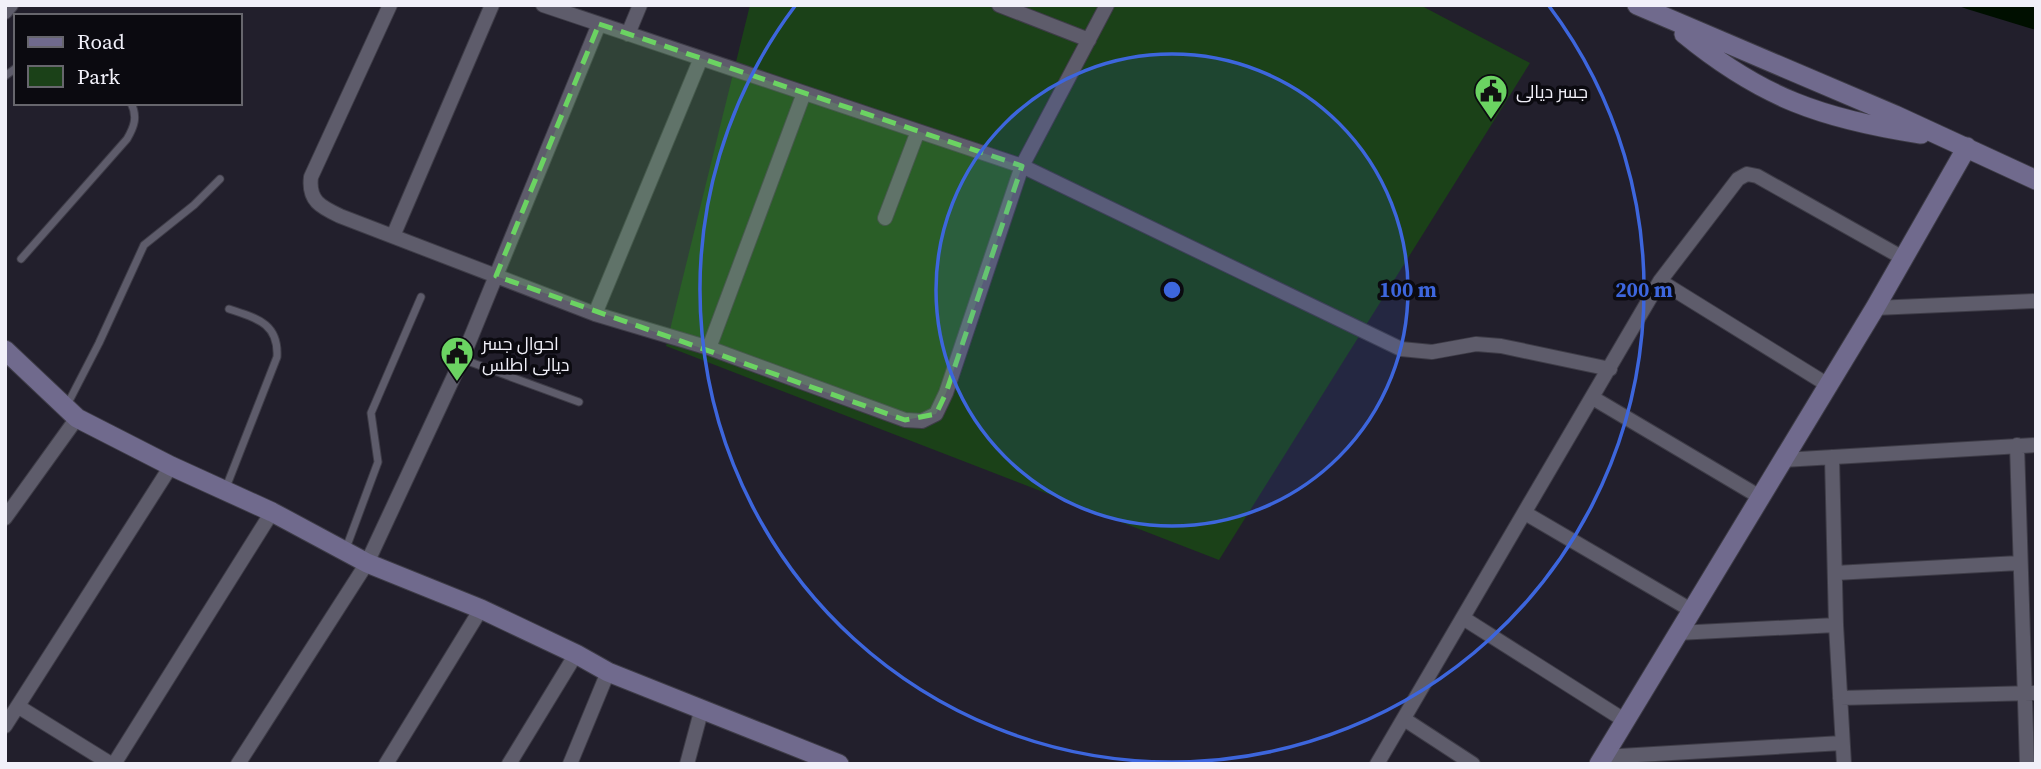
<svg xmlns="http://www.w3.org/2000/svg" width="2041" height="769" font-family="'Source Serif 4',Cairo,serif">
	<rect width="100%" height="100%" fill="#221f2c"/>
	<path fill="#1b4118" d="M750,5h670l110,58 -311,497 -553,-214z"/>
	<path fill="#000f00" d="M1956,5h80v25l-69,-21z"/>
	<g fill="none" stroke-linecap="round" stroke-linejoin="round">
		<defs>
			<path id="lane" d="M5,76l11,-8
				M21,259l106,-120c7,-12 11,-22 4,-36
				M462,359l117,43
				M66,407l33,-64 45,-98 50,-40 26,-26
				M225,490l52,-133c2,-34 -21,-39 -48,-48
				M345,551l33,-89 -7,-49 50,-116"/>
			<path id="street" d="M390,5l-79,172c-3,24 10,30 29,39l255,98 114,34 196,72 17,1 14,-7 10,-21 76,-227 85,-161
				M543,5l479,161 379,183 31,3 44,-8 25,2 109,23
				M999,5l90,35
				M5,12l6,-7
				M628,34l12,-29
				M885,218l33,-87
				M393,236l99,-231
				M1660,281l168,104
				M1875,308l161,-7
				M595,314l106,-256
				M709,348l95,-255
				M1593,398l167,99
				M2017,445l10,319
				M1832,457l4,168 8,139
				M1783,460l253,-15
				M1525,513l166,97
				M5,518l72,-100
				M1835,573l184,-10
				M1463,618l161,102
				M1677,633l159,-8
				M1840,698l196,-5
				M19,707l92,57
				M1404,719l69,45
				M5,726l166,-260
				M1603,757l239,-14
				M114,764l158,-252
				M238,764l129,-201 95,-204 137,-335
				M386,764l95,-155
				M509,764l67,-110
				M570,764l38,-92
				M687,764l15,-56
				M1377,764l283,-483 78,-102 9,-5 10,2 146,82"/>
			<path id="secondary" d="M1637,5l258,110 141,65
				M1684,34c78,64 139,85 237,100
				M5,350l72,68 94,48 101,46 95,51 114,46 95,45 32,18 231,92
				M1599,764l276,-456 92,-161"/>
		</defs>
		<use href="#lane" stroke="#3e3c47" stroke-width="9"/>
		<use href="#street" stroke="#3e3c47" stroke-width="16"/>
		<use href="#secondary" stroke="#3e3c47" stroke-width="21"/>
		<use href="#lane" stroke="#5e5c6b" stroke-width="7"/>
		<use href="#street" stroke="#5e5c6b" stroke-width="14"/>
		<use href="#secondary" stroke="#706a8d" stroke-width="19"/>
	</g>
	<path fill="#6bd362" fill-opacity="0.2" stroke="#6bd362" stroke-width="5" stroke-dasharray="14 9" stroke-linejoin="round" d="M599,24l423,142 -76,227 -10,21 -31,6 -409,-144z"/>
	<circle cx="1172" cy="290" r="236" fill="#3d66dd" fill-opacity=".12"/>
	<g fill="none" stroke="#3d66dd" stroke-width="3.5">
		<circle cx="1172" cy="290" r="236"/>
		<path d="M1549 6A472 472 0 1 1 795 6"/>
	</g>
	<defs>
		<symbol id="civic-pin" viewBox="-11 -11 22 30"><path d="M0 17L-7.5 6A9.5 9.5 0 1 1 7.5 6Z" fill="#6bd362" stroke="#0b0a10"/><path d="M-.6-6.5H3V-4.5H.6V-3L4-1V1h2V6H-6V1h2V-1L-.6-3ZM-1.2 2.5V6h2.4V2.5Z" fill="#111"/></symbol>
	</defs>
	<g fill-rule="evenodd">
		<use href="#civic-pin" x="1472" y="72" width="38" height="52"/>
		<use href="#civic-pin" x="438" y="334" width="38" height="52"/>
	</g>
	<g text-anchor="middle" dominant-baseline="central" stroke-width="7" stroke-linejoin="round" paint-order="stroke">
		<g font-size="18" fill="#f1f0f9" stroke="#0b0a10" text-anchor="start">
			<text x="1516" y="91">جسر ديالى</text>
			<text x="482" y="343">احوال جسر<tspan x="482" dy="21">ديالى اطلس</tspan></text>
		</g>
	</g>
	<circle cx="1172" cy="290" r="10" fill="#3d66dd" stroke="#0b0a10" stroke-width="3.5"/>
	<g font-size="21" text-anchor="middle" font-weight="bold" fill="#3d66dd" stroke="#0b0a10" stroke-width="7" stroke-linejoin="round" paint-order="stroke">
		<text x="1408" y="297">100 m</text>
		<text x="1644" y="297">200 m</text>
	</g>
	<rect width="2041" height="769" fill="none" stroke="#f1f0f9" stroke-width="14"/>
	<rect x="14" y="14" width="228" height="91" fill="#0b0a10" stroke="#67666d" stroke-width="2"/>
	<rect x="28" y="37" width="35" height="10" fill="#706a8d" stroke="#67666d" stroke-width="2"/>
	<text x="77" y="49" font-size="21" fill="#f1f0f9">Road</text>
	<rect x="28" y="66" width="35" height="21" fill="#1b4118" stroke="#67666d" stroke-width="2"/>
	<text x="77" y="84" font-size="21" fill="#f1f0f9">Park</text>
</svg>
